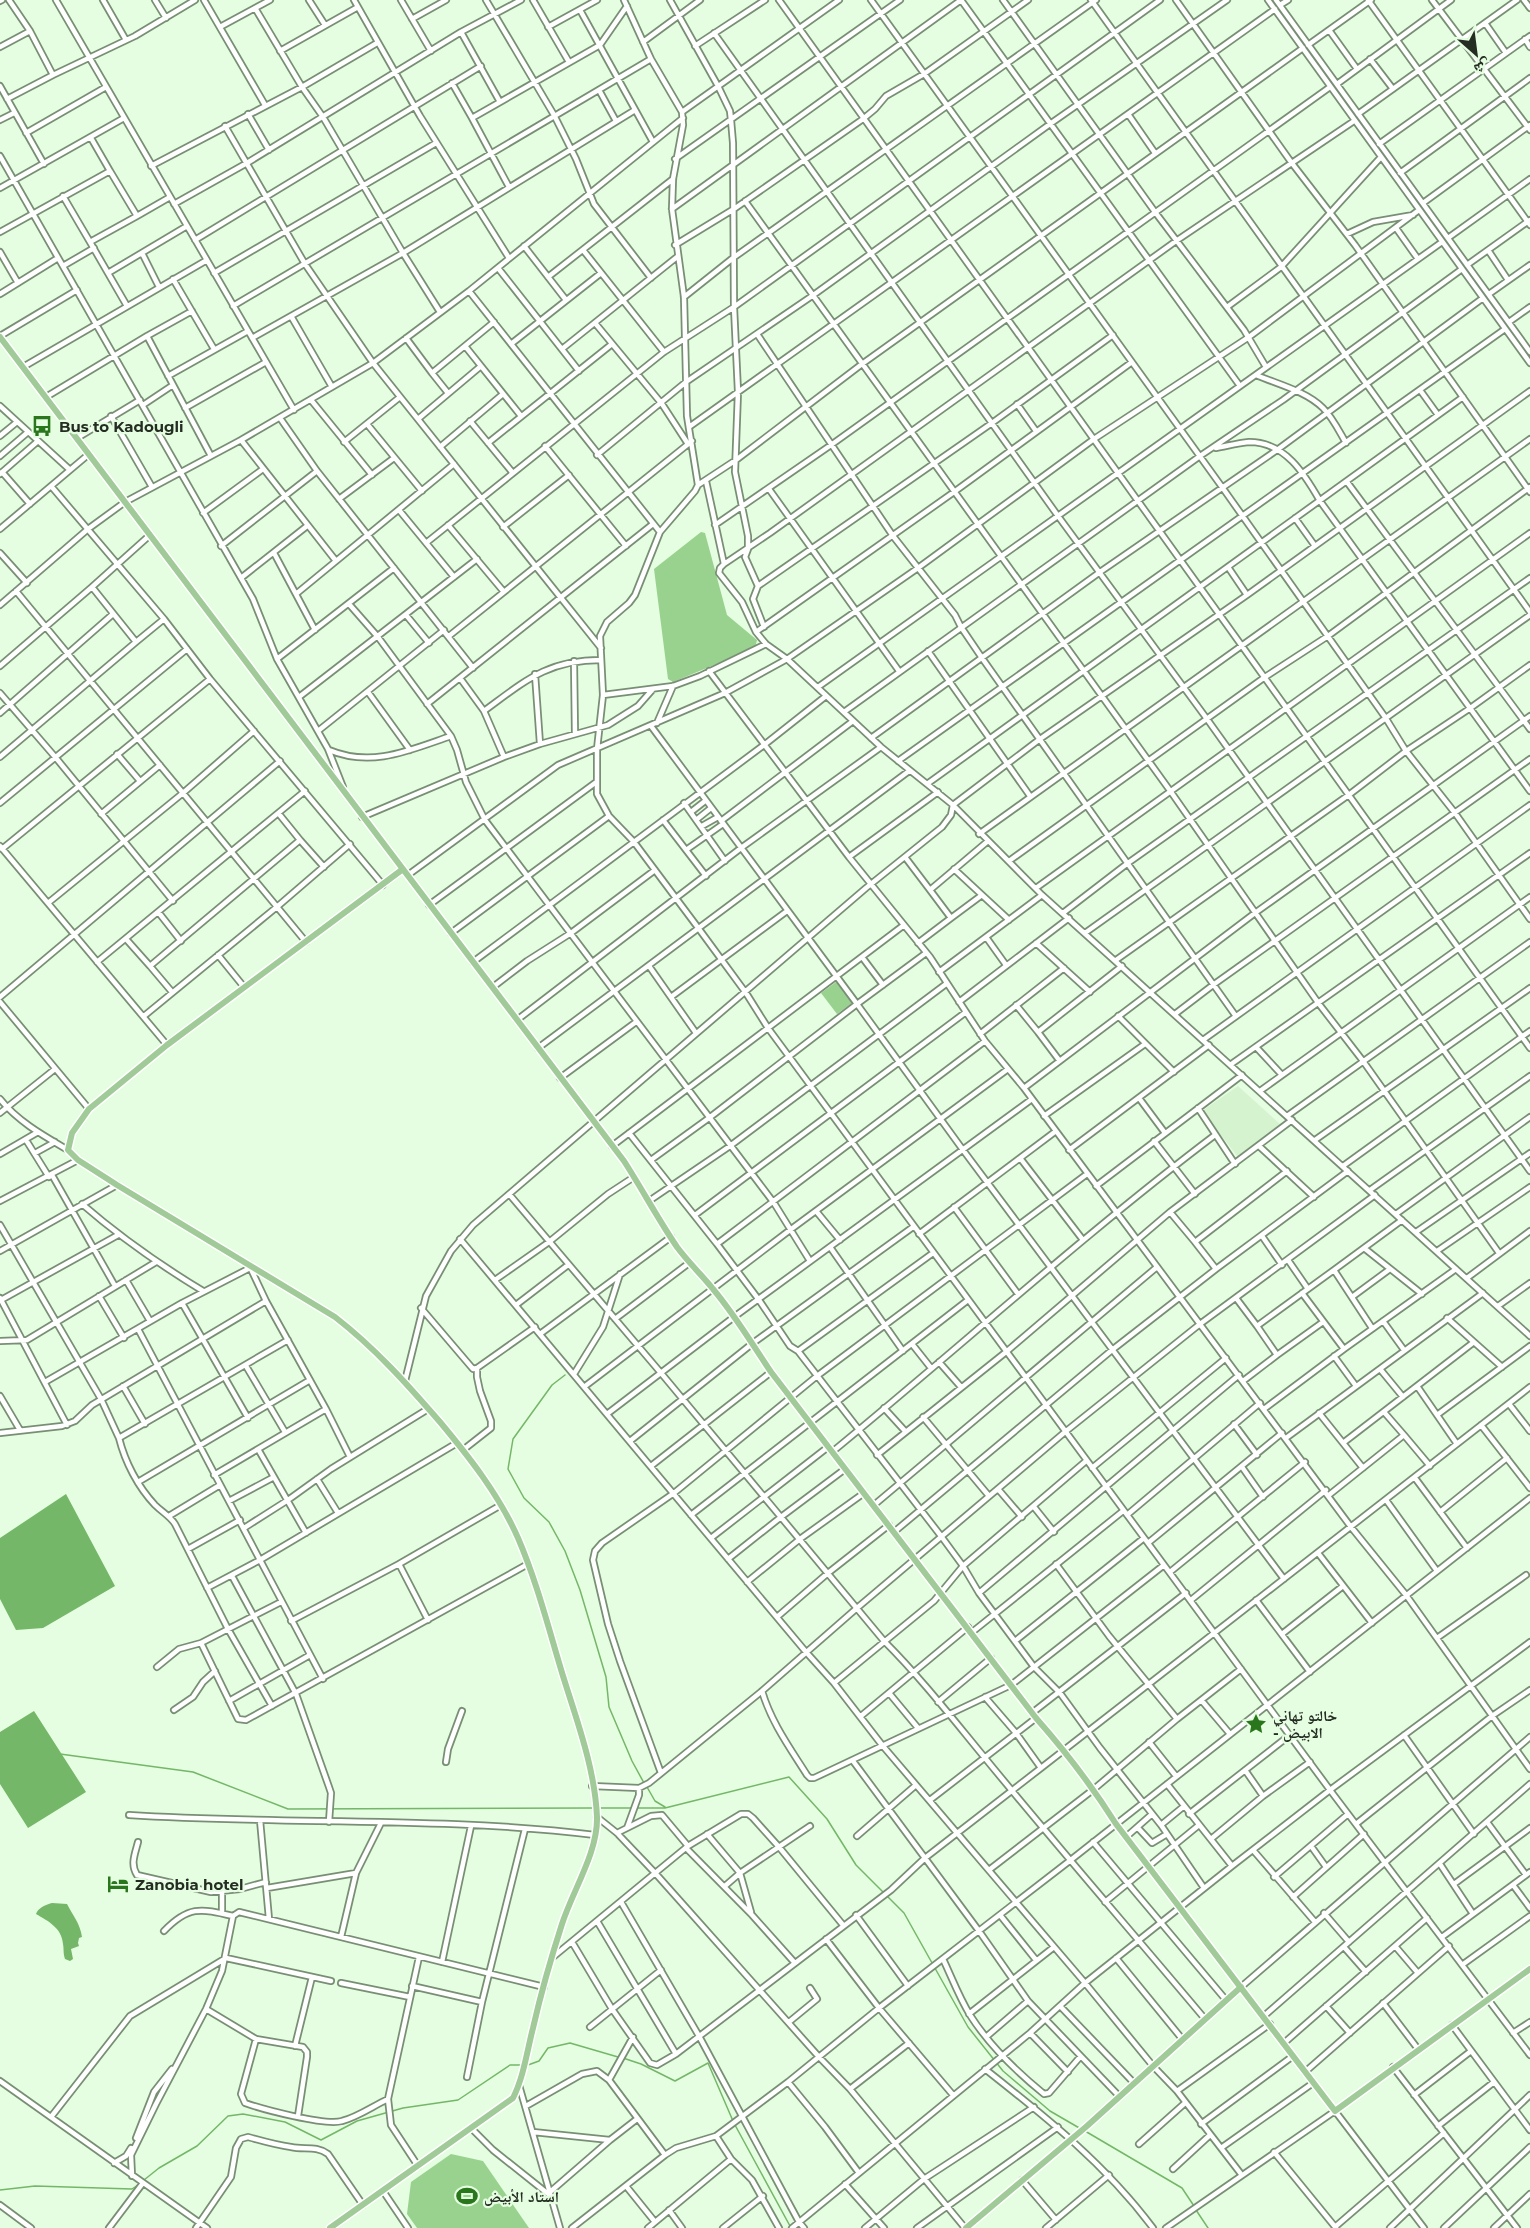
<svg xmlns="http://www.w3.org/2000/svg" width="1530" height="2228" font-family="Montserrat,'Noto Naskh Arabic',sans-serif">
	<rect width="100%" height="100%" fill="#e5fde0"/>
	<path fill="#d6f3d0" d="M1238,1086l43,39 -43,32 -36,-46z"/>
	<path fill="#99d28f" d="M701,532l4,1 22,82 30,25 -2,8 -82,34 -5,-3 -14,-110z
		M836,982l16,21 -15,11 -16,-21z
		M451,2154l32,7 46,67h-112l-10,-14 4,-32z"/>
	<path fill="#74b768" d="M66,1494l49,92 -72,42 -27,2 -16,-31v-61z
		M34,1711l52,81 -58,36 -28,-44v-52z
		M52,1903l15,1c6,12 13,19 15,33l-3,1 -1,5 1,3 -8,3 2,10 -3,2 -5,-2c-2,-6 -1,-10 -2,-15 -1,-16 -15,-23 -27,-30 2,-6 9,-9 16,-11z"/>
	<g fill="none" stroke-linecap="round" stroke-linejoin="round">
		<path stroke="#74b768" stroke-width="1.5" d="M565,1375l-13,10 -39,54 -5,30 16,29 25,24 16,29 15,39 26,87 3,30 23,54 12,22
			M60,1754l133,18 95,37 305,-1
			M647,1787l8,14 10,6
			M598,1808h34
			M637,1808h28l124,-31 38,42 29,46 48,48 64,114 35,44 47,40 31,18
			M623,2058l18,6 34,17 33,-18 25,58
			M528,2065l11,-4 9,-13 22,-5 48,14
			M735,2125l55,101
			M1085,2131l97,57 12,18
			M144,2180l15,-12 38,-22 31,-30 15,-2 42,8 36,18 36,-19 46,-13 55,-8 52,-35h13
			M0,2190l35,-4 97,3 9,-6
			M1196,2210l12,18"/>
		<defs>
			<path id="minor" d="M9,0l21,31 23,44 82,-39 60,-36
				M56,0l238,410
				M103,0l23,40
				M155,0l11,18
				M204,0l61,105
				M309,0l16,25
				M354,0l66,116 89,142
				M401,0l30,51
				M486,0l68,115 22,44 18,45 57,74
				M533,0l36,62
				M624,0l27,59 31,53 1,13 -10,54 -1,30 12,88 3,119 11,69 -3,6 -35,41 -25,63 -6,8 -22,19 -7,14 3,59 -6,54v45l12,22 25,26 65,87 47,64 22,35 562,762 200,265
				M670,0l48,86 12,25 1,9 2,23 1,164 4,85 -3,80 13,64v13l-3,8 13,29
				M779,0l751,1048
				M871,0l351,487 163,230 21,34 -56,43 -234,166
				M961,0l279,386
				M1003,0l152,212 89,118 22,37
				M1091,0l439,612
				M1176,0l115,162 64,83 175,247
				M1268,0l262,363
				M1276,0l254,352
				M1368,0l162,225
				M1432,0l98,130
				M1524,0l6,8
				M0,1l2,-1
				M1280,5l8,-5
				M255,8l47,79 21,30 80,136 37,59
				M580,10l73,132
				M412,19l34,-19
				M1485,23l21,30
				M220,27l50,-27
				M548,27l49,-27
				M1329,30l28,39
				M461,32l39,70
				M714,33l344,483 149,203 323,452
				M1525,39l5,8
				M643,42l57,-42
				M1308,45l63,-45
				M695,46l70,-46
				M0,47l30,-16
				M280,51l78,-44
				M1370,59l23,30
				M452,83l20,35
				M1337,84l114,-84
				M0,86l44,78
				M599,90l17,31
				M7,99l46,-24
				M682,112l157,-112
				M248,114l21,36
				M1128,114l27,39
				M1358,114l159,-114
				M0,120l14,-7
				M225,126l80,138 68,99 228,285
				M26,133l80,-46
				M1379,144l151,-108
				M0,156l241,422 12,21 24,60 51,90 15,38
				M675,159l225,-159
				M151,166l151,-79 75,-44
				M110,171l27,45 33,-19
				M1400,173l130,-95
				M509,187l-37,-69 128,-73 27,-39
				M0,188l124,-70
				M63,196l27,46 47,-26
				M745,201l426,591 148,212 44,57 136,192
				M1423,203l107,-78
				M174,204l73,-41 214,-131 60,-32
				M672,209l289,-209
				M1396,228l22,31
				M0,232l110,-61 -19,-33
				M1347,234l26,-12 40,-7
				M1448,238l82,-59
				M195,240l286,-174
				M90,242l37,64
				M675,245l59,-36 129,-90 12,-10 11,-13 38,-22 104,-74
				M524,246l42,54
				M583,250l81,102
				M1488,250l20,30
				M0,252l18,31
				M142,253l17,34
				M1467,265l63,-45
				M63,266l31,-18
				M498,268l81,103
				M108,273l79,-47
				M214,273l222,-130
				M548,277l125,-98
				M173,279l41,70
				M469,291l191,241
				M0,294l58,-36
				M1489,294l41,-29
				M684,297l49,-39 363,-258
				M233,306l418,-247
				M1227,307l54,-40 100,-110
				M291,316l41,71
				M1509,322l21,-15
				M595,323l67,81 26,40
				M757,334l136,202 62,79 6,12 21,31 253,357
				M0,336l77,-46
				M147,336l45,-25
				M252,338l151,-85 232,-143
				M406,338l26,35
				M511,344l90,-71
				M465,346l56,70
				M562,349l115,-92
				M1132,362l-178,130 -198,140 10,12 21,15 94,88 72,58 89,90 488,441
				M23,367l184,-107
				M1256,375c21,9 50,16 67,33 10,10 16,23 23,35
				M168,376l80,-45
				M1420,390l18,25
				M448,393l-16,-20 62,-51
				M46,397l101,-61 64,120
				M311,400l61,75
				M1017,404l19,27
				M143,405l30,-20
				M0,406l69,63
				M185,408l81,-46
				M111,416l41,71
				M280,418l37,53 156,197
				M418,419l63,-53
				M470,421l42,51
				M367,424l55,67
				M689,427l586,-418
				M0,436l17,-14
				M77,438l63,-38
				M241,440l95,121
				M344,442l56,-45
				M488,443l124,-99
				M545,446l81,100
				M440,447l63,-53
				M1216,448c11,-2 22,-5 33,-6 36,0 55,31 71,59l210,290
				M597,455l89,-73 126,-86 238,-172 177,-124
				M0,456l28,-24
				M2,472l28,32
				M0,474l38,-33
				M706,481l18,83 -4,4 -1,5 23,29 14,30
				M1347,482l183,247
				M698,485l38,-25 126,-96 441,-316
				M51,486l113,133 46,60 173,206
				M769,489l130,182
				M339,499l55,-41
				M399,510l55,67
				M203,513l60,-44
				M1295,518l20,28
				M448,525l56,67
				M715,525l116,-80 499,-358
				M503,527l66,-52
				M0,529l89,-75
				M150,535l-58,52 44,55 28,-23
				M426,543l238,-191 70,-45 426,-307
				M221,546l96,-75
				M0,553l27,30
				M274,553l41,77
				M724,564l46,-31 406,-292 178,-120
				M1228,567l19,28
				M241,578l66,-52
				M16,591l290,351
				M296,594l158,-130
				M349,604l29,33 73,99 6,14 9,32 19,38 289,383 36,58
				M0,605l88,-76 37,-27 116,-62 132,-77 96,-72 214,-173
				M406,615l23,28
				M764,627l-11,-28 5,-13 234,-163 121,-88
				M449,636l243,-195
				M928,651l102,145
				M277,659l117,-91
				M574,661l1,73
				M1530,665l-61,44 -63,42 49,62 75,106
				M0,666l92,-79
				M709,671l140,186 81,100 55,84 39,47 327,439 55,68 124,174
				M535,674l5,70
				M460,678l24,33 20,46
				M818,687l624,-445
				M368,692l42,58
				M0,693l56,65 117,143
				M603,695l70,-9 27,-10 66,-32
				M299,697l178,-138
				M427,704l226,-180
				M484,711c41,-30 63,-51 117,-51
				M844,712l356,-256 83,-56 179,-131
				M0,713l113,-99
				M657,723l16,-37
				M651,726l206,278 69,-51
				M318,731l126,-101
				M871,738l229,-166 177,-122 206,-152
				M329,750c43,18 81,0 122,-14
				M117,754l23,27
				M0,757l136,-115
				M898,761l607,-432
				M927,784l536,-387
				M0,803l187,-154
				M684,803l41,58
				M691,812l14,-11
				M101,814l59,-49
				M279,814l21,26
				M362,817l142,-60 36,-13 68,-19 30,-19 15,-17
				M663,820l43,56
				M696,820l15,-12
				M721,821l132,-100
				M702,826l16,-9
				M979,834l551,-395
				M0,846l167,199
				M2,849l208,-170
				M686,850l37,-26
				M849,857l89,-65
				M905,857l25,33 58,-49
				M1009,861l256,-184 63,-41 202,-149
				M954,869l55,51
				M408,875l150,-110 167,-72 62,-34 131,-91 176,-129 155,-102 170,-127
				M1036,888l494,-355
				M48,903l135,-110 71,-62
				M429,905l166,-122
				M159,913l22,28
				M1063,913l65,-50 402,-285
				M951,918l31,-23
				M451,933l158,-117
				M1085,933l445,-318
				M986,937l20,28
				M126,939l24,27
				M918,943l33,-25 -21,-28
				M1036,943l54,49
				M218,955l26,32
				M862,957l21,28
				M97,962l208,-171
				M473,962l291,-217 62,-49
				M649,966l47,67
				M939,972l103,-77
				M493,987l34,-26 44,-28 84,-63
				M172,992l-22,-26 150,-126 24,27
				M0,997l280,-236
				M671,997l116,-86
				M0,1002l89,107
				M959,1002l110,-84
				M1016,1005l22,27
				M1175,1014l38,-29 317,-226
				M144,1016l134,-110 72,-62
				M1118,1016l56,56
				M517,1020l224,-172 140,-101
				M980,1034l84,-66
				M1203,1040l327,-235
				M1256,1047l26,28
				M538,1048l371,-277
				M1059,1060l-21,-28 84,-66
				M1230,1065l300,-212
				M560,1078l76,-56
				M1024,1088l231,-175 275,-197
				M1260,1091l270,-194
				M1139,1098l26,35
				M0,1099c17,22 44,37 68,51
				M1198,1108l37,56
				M0,1113l55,-44
				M1044,1116l101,-72
				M1287,1116l243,-174
				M629,1133l88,111 42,56 31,46 8,5 143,185 22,30 16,27 55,74 26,26 40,55 61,77 43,63
				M26,1140l23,37
				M1315,1140l215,-152
				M1154,1141l41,53
				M612,1146l292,-221
				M1259,1146l55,51
				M1069,1150l140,-105
				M35,1153l20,-11
				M0,1154l38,-22
				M1020,1158l63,82
				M651,1160l58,-42 148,-114 106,146 321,429
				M1343,1166l187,-135
				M52,1175l63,111
				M1096,1186l146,-111
				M1370,1190l160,-114
				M509,1194l152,179 223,268c37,37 68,77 101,117 72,88 147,174 220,261
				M0,1201l78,-41
				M649,1201l81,-55 216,-162
				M82,1204c38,33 78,61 121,87
				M954,1207l64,87
				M816,1211l24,29
				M1170,1212l25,30 92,-71
				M1396,1214l134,-97
				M695,1215l271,-203
				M0,1225l101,174 18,39 169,-98
				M1416,1232l114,-79
				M919,1234l137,-103
				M1262,1236l20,29
				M460,1239l346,413 28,31 48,62 203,238 68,83 24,25 64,83
				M1195,1242l21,27
				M717,1244l268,-203
				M830,1247l73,104
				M1364,1248l58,46
				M0,1251l117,-66
				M1437,1251l93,-64
				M1288,1260l20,29
				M1467,1278l63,-47
				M126,1280l24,41
				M495,1280l54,-38 59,-48 26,-17
				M1302,1293l42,56
				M99,1296l25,42
				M1352,1297l38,-28
				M0,1298l67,127
				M1236,1298l21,28
				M1,1300l117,-65
				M182,1303l66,115
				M516,1305l52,-40
				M1498,1306l32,-23
				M421,1308l52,61 4,-1 58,-41
				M1447,1318l55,49
				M615,1319l74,-56
				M1383,1321l21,29
				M1372,1328l-38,-58 68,-50
				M138,1329l122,231 -53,28
				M540,1334l131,-97
				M0,1341l27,-1 129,-78
				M912,1344l19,24
				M798,1351l135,-98
				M1277,1355l46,-33
				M1334,1356l22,30
				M939,1362l22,25
				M246,1366l39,66
				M1380,1369l23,28
				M574,1374l29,-47 17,-53
				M405,1381l21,-85 25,-45 22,-26 393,-337 76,-61 9,-12 2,-10 87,-66 207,-144 283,-204
				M1243,1381l34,-26 -20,-29 77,-56
				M45,1382l137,-79 68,-35
				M123,1386l22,38
				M1417,1386l40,58
				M584,1387l206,-157 218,-161
				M0,1396l20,34
				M1509,1404l21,27
				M884,1408l21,23
				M326,1409l24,48
				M1264,1409l80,-60 112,-80
				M1384,1412l20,23
				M1319,1413l44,55
				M607,1414l127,-97 298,-218
				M1437,1415l93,-69
				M923,1417l66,79
				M1234,1424l23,31
				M1481,1425l49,63
				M0,1433l62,-7 13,-5 17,-16 174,-104
				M119,1438c6,24 19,49 36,67 7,7 15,11 20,19l53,105 44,77
				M1286,1438l197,-145
				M630,1441l123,-98 160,-116
				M1343,1443l131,-101
				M258,1449l48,84
				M463,1450l28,-22v-7l-11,-30 -3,-14v-9
				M832,1452c128,-105 251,-217 383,-317
				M877,1455l129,-103 164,-140 122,-92
				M651,1466l120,-94
				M1242,1467l21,30
				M1092,1468l134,-110
				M214,1475l112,-66 -60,-108 -17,-36
				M1415,1478l52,70
				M317,1479l21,34
				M138,1482l172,-102
				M998,1489l24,28
				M1329,1495l75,-60 26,31
				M1386,1500l51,71
				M229,1501l45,-24
				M874,1505l283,-238
				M1034,1507l20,25
				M1440,1512l67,-54
				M691,1515l277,-215
				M1127,1515l133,-112
				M169,1516l51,-31
				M244,1528l44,-28 43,-31 97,-60
				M894,1532l218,-182 104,-81 132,-98
				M711,1538l117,-91
				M1148,1543l134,-110
				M188,1549l52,-29
				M1318,1553l54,70
				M728,1559l53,-42 64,-48
				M1056,1564l53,72 68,83
				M1170,1572l135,-110
				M232,1576l64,118 33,93 2,6 -2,29
				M747,1582l53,-43 64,-46
				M979,1593l260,-218
				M1191,1600l135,-110
				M1256,1600l54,72
				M777,1617l51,-44 61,-48
				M428,1620l-29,-56 102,-59
				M291,1621l108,-57
				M971,1633l152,-122
				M1282,1634l61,-48
				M1437,1638l89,-63
				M1015,1641l129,-103
				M201,1643l37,76 8,1 282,-156
				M157,1667l22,-18 22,-6 80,-41
				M323,1679l-63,-119 197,-117
				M834,1683l100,-82 29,-35 123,-105
				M762,1691c9,31 28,57 45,84l3,3h4l197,-93 153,-120
				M889,1693l29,35
				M985,1697l31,36 25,35
				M229,1701l81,-46
				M1202,1701l28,33
				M938,1702l53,-44
				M174,1710l19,-13 10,-15 12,-11
				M1032,1713l154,-120
				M861,1716l107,-89
				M1404,1735l70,99
				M1149,1742l27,34
				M853,1761l126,170 49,70 91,95
				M446,1762l2,-13 14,-38
				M1245,1770l18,26
				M661,1773l-41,-112 -12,-37 -15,-64 2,-9 7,-8 72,-50 143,-117 270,-202
				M1167,1784l65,82
				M592,1786l47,2 10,-5 113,-92 95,-83 208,-176 135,-108 175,-129
				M930,1800l106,-82
				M1189,1814l101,-79
				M129,1815c154,10 313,1 466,20
				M597,1817l20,16 39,41 163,183 31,32 115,139
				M260,1820l9,99
				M1487,1822l39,53
				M1356,1824l136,-108 38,-26
				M1161,1825l22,-18
				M627,1828l12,-33v-7
				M1138,1828l14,15 15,-9
				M617,1833l34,-17 11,-1 26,31
				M707,1834l33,39 11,39
				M857,1836l59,-51
				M1126,1837l25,-22
				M1211,1839l52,-43 47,-34
				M138,1842c-3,12 -8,22 -1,33l74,17 29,-3 26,-7
				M1093,1842l133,158
				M1311,1846l15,21
				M686,1848l66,67 42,47
				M1253,1850l62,72
				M1440,1864l33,50
				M989,1870l105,-81 83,-70 64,-50
				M1274,1877l74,-63
				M1454,1884l76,-56
				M1513,1885l17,23
				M725,1886l15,-13 70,-47
				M267,1888l89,-15
				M1293,1897l71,-63
				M621,1902l78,134 100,186 5,6
				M1105,1902l94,-77
				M222,1913v-21
				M1324,1913l25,29
				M856,1915l52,71
				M1000,1915l36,45
				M597,1921l79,133
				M164,1931c24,-25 36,-23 69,-15
				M341,1937l15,-64 25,-50
				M1442,1937l88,-65
				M826,1939l53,69 74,87
				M572,1942l40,67 38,54 7,2 19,-11 215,-164 34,-32 116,-90 489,-381
				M1395,1946l23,27
				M1344,1947l22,25
				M553,1957l135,-111 53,-32h7l5,4 26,29 64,78
				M1116,1958l67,82
				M943,1959c9,19 16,38 27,56 19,30 47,57 74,79l5,-1 31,-36
				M442,1962l29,-136
				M1462,1965l68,-49
				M341,1983l69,14
				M412,1986l70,16
				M1241,1987l289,-250
				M1383,2003l35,46
				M1060,2006l73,76
				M1326,2006l24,27
				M206,2009l50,30 47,8 4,5v5l-9,59
				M969,2014l85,-67
				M1264,2016l266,-232
				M789,2022l28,-23 -7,-11
				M1452,2025l78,105
				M590,2027l71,-57
				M1030,2033l38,39
				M1513,2033l17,-11
				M986,2037l42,-36
				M256,2039l-15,55 4,9c17,6 80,23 97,18 16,-4 31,-15 46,-22
				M1284,2043l143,-125
				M295,2046l17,-69
				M1393,2067l124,161
				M985,2069c61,48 121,96 168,159
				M1305,2072l144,-126
				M467,2077l15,-75 43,-173
				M609,2080l24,-43
				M0,2081l207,147
				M788,2082l37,45 34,46
				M519,2085l41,143
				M850,2089l59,-46
				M1177,2091l93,-67
				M1414,2095l57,-44
				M526,2106l56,-32 15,-3 12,9 56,75
				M51,2117l79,-101 96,-58 105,23
				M1201,2124l92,-68
				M1438,2126l56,-44
				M471,2128l22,22 59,47
				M533,2132l77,8 -60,52
				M716,2136l15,23 21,21 27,48
				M136,2138l18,-46 18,-23
				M610,2140l27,-21
				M1139,2144l46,-41
				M1221,2148l92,-65
				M1274,2152l62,76
				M114,2163l12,-7 5,-8
				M418,2166l-27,-41 -3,-26 31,-142
				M1173,2169l37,-34
				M132,2176l-1,-21 25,-51 50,-95 16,-38 11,-55 6,-4 305,75
				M1022,2180l34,40
				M845,2184l39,44
				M626,2186l29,36
				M383,2191l25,37
				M0,2205l31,23
				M669,2210l13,18
				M1335,2227l109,-94
				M109,2228l34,-45
				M196,2228l35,-51 5,-29 5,-9 7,-2c14,4 28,8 43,10 13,3 25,-2 37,7l35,51
				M572,2228l93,-73 11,-7 40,-12 72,-54 91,-74 193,-149 458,-361
				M648,2228l83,-69
				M723,2228l40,-32
				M792,2228l238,-195 55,-50 147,-117 98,-76 200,-148
				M865,2228l59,-49 110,-72
				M917,2228l141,-101
				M1046,2228l63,-53
				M1166,2228l169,-117 89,117
				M1390,2228l140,-133
				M1444,2228l86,-81
				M1494,2228l36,-34"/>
			<path id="major" d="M0,337l624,824c18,28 34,58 53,86 11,15 24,27 36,42 22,26 39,55 58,83l265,346c30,34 56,68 80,106l219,287 195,-142
				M330,2228l183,-130c11,-22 14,-47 20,-70 8,-35 18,-70 29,-104 11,-34 36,-72 35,-107 -2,-48 -20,-96 -34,-141 -14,-46 -26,-94 -45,-138 -19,-43 -48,-80 -78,-116 -33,-38 -65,-74 -105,-105l-218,-132 -39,-25 -10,-10 4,-17 17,-24 78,-64 236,-176
				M966,2228l121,-102 154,-139"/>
		</defs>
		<use href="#minor" stroke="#798f75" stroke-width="8"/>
		<use href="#major" stroke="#fff" stroke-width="9"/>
		<use href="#minor" stroke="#fff" stroke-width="4.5"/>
		<use href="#major" stroke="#a0ca98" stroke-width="6"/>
	</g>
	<defs>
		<symbol id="bus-bare" viewBox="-9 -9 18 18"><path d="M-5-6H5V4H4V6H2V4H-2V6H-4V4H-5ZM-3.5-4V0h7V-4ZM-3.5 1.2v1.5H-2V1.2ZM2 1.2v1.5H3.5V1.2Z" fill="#2a761c" stroke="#e5fde0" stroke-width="2.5" paint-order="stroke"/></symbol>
		<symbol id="sight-bare" viewBox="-9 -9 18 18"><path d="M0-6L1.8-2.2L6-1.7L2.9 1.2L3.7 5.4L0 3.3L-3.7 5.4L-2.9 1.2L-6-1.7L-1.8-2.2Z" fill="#2a761c" stroke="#e5fde0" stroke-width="2.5" paint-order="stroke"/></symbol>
		<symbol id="hotel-bare" viewBox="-9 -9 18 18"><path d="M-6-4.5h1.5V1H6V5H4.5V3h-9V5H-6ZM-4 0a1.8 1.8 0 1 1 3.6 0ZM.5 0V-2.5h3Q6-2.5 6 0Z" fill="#2a761c" stroke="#e5fde0" stroke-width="2.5" paint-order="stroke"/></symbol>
		<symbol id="stadium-bare" viewBox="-9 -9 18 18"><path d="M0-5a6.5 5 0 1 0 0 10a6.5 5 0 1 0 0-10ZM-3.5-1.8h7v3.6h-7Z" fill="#2a761c" stroke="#e5fde0" stroke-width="2.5" paint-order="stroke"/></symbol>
	</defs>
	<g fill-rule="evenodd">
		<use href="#bus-bare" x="27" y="411" width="30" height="30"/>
		<use href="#sight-bare" x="1241" y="1709" width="30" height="30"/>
		<use href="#hotel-bare" x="103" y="1869" width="30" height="30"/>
		<use href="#stadium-bare" x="452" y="2181" width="30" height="30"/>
	</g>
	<g text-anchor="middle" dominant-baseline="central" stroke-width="4.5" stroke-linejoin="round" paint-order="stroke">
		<g font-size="15" font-weight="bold" fill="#242d22" stroke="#e5fde0" text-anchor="start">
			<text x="59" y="426">Bus to Kadougli</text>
			<text x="1273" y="1715">خالتو تهاني<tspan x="1273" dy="17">- الابيض</tspan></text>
			<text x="135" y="1884">Zanobia hotel</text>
			<text x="484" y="2196">استاد الأبيض</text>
		</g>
	</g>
	<g transform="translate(1476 54) rotate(152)" stroke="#e5fde0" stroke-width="4.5" paint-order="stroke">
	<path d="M0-4.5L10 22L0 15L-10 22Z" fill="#242d22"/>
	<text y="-9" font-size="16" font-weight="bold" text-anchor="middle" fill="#242d22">ش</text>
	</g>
</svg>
